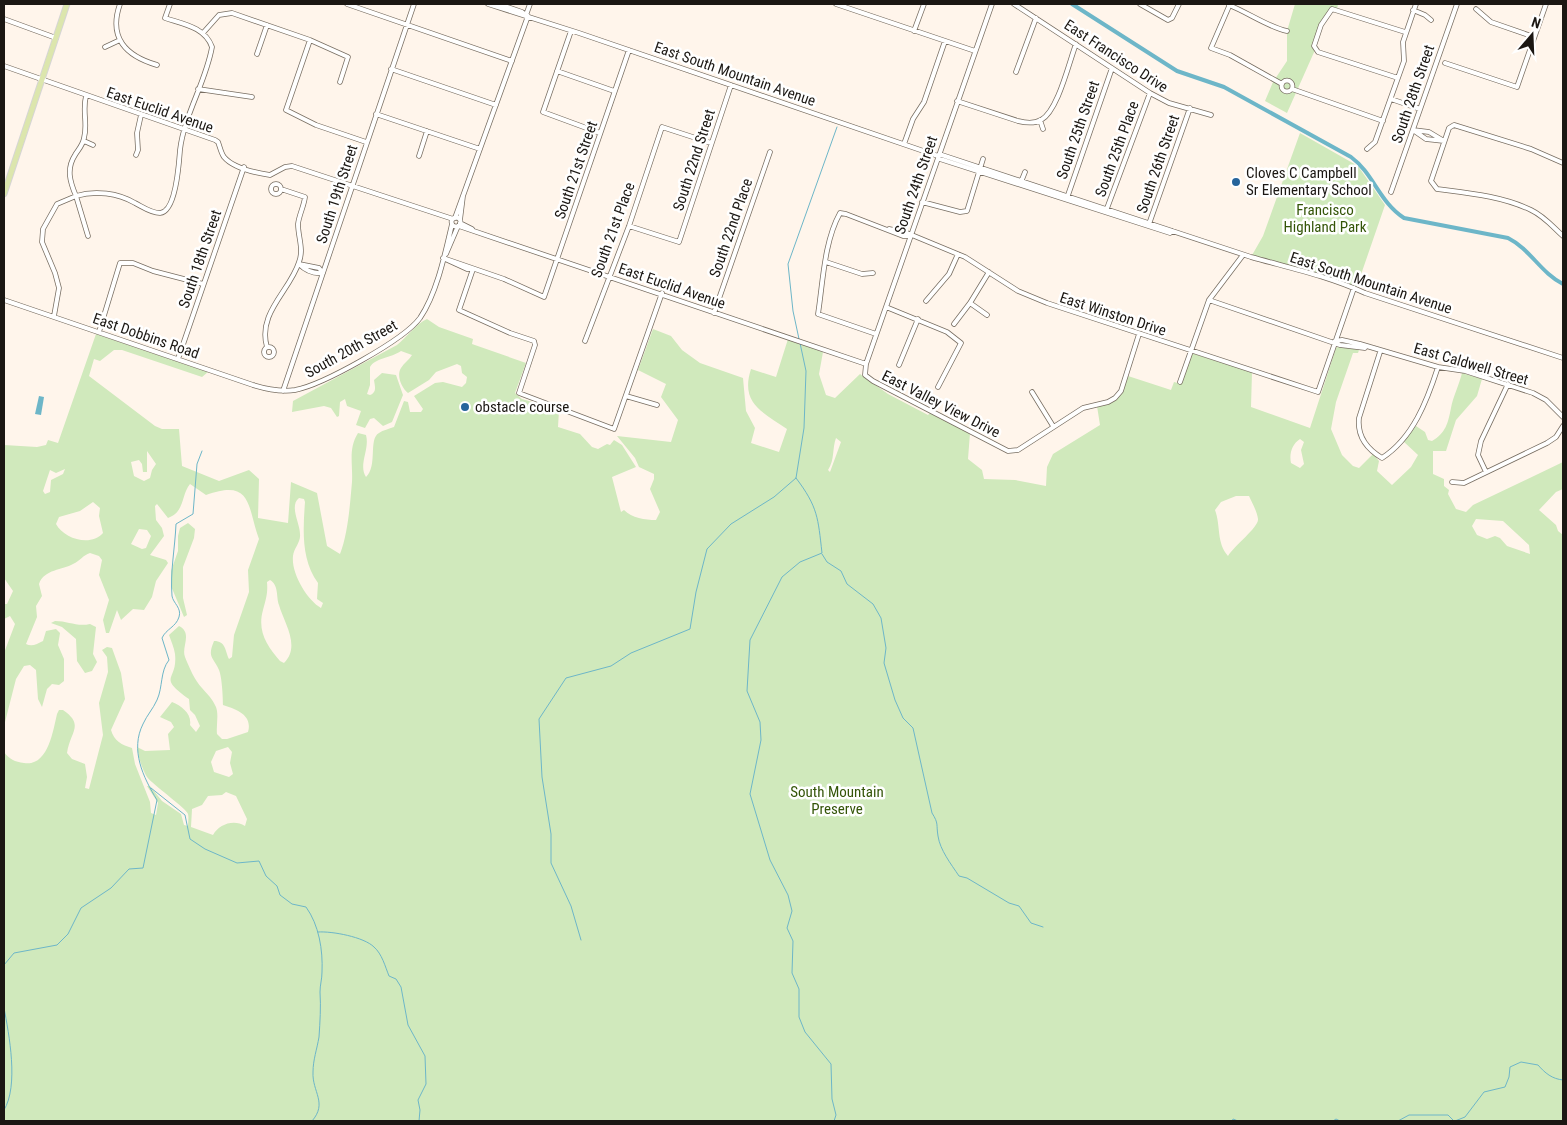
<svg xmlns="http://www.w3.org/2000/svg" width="1567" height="1125" font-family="'Roboto Condensed',sans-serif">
	<rect width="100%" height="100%" fill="#fff5eb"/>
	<path fill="#d0e9bc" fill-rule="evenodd" d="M1295,4h43l-1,6 -5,-1 -11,16 -6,25 -28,63 -22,-12 8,-19 14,-21v-30z
		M1300,133l58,33 27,39 -29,84 -105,-32 12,-21z
		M427,319l12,8 34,12 -1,5 54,19 -11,30 7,6 37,11 -1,17 22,7 12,13 6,2 9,-5 3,1 4,-5 8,5 14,22 -24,10 9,35 3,-2c8,8 21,10 32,10l4,-8 -10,-23 4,-10v-5l-15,-7 -4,-9 -18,-22 54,6 7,-22 -17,-23 5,-13 -28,-14 15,-41 18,7 11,14 18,13 43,15 3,33 9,17 -4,15 28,9 8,-23c-25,-17 -47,-26 -36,-60l25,8 12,-38 35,13 -4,22 7,21 9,3 25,-24 28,20 40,21 2,-2 40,20 -2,26 14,11 2,9 31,1 31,6 1,-19 6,-13 47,-29 -3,-19c22,-5 24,-8 31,-30l43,14 3,-8 7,2 10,-31 61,19 -1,35 59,21 26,-80 3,-2 20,4 -1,3h-5l-17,49 -5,27 11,26 11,11 6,2 14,-14 6,7 -2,10 15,14 19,-18 7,-12 -15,-14 13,-15 9,6 3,8 4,1c14,-8 16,-18 19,-33 2,-11 8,-23 11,-35l20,6 -5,17 -21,24 -10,31h-13v23l11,5v7l5,4 -1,4 8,15 10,3 7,-7 90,-43v27l-7,3 -17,18 17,15 2,6 5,4v586h-1559v-369c5,7 11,10 20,11 24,4 29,-32 33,-49l2,-4h4c22,15 7,22 4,43l5,6 13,5 2,13 -2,11 4,1 14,-54 -4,-32 9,-31 -1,-15 -5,-7 5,-3 5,1 9,25 4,26 -14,31c3,11 11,15 21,18l3,16 15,38 1,11 5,2 2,-12 -11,-17h3l12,15 19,13 3,11 4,1c0,-4 1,-8 0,-12 -1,-5 -36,-30 -41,-37 -5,-8 -9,-21 -10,-30l8,4 25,-1 -2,-16 6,-7 -3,-5 -11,-5 12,-15c10,4 20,12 18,23l6,7 4,-6 -5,-11 -5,-5 -1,-11c-33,-24 -11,-17 -14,-45 -1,-7 -4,-13 -6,-19l10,-9c14,7 2,21 6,31 4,10 10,24 17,31 6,7 10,10 14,19 3,8 0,18 1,27l5,5h5l21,-7c5,-17 -12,-23 -25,-27 0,-7 -1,-28 -4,-35 -6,-14 -12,-12 -5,-29 12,0 11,10 15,18l3,-2 2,-22 15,-43 -1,-22 11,-31c-12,-32 -6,-61 -53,-44l-16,-11c-9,11 -5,28 -22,34l-11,-14 -2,2 1,14 6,8 2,8 -14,19 16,5 2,3 -12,18 -4,16 -8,13 -11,-1 -12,11 -4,-10 -8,23h-3l-3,-13 6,-20 -10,-25 3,-15 -3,-4 -9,-3c-7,2 -10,8 -17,11 -10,6 -29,5 -34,20l3,12 -6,10 1,11 -11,27c6,3 11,0 17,-3l3,-10 10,-2 4,4 -2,12 6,14v22l-5,4 -7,-1 -5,5 -5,18 -4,-8 -2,-29 -6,-5 -6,1 -8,13 -12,47v-73l11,-29 -5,-8 -6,3v-15h3l6,-13 -9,-13v-133l33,2 9,-2 2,-5 10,3 38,-109 112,38 -6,5 -80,-27h-8l-14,11 -6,-2 -5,17 66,50 7,3h17l3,37 37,15 30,-11 10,9 -1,39 30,5 3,-41 26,11 10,53 13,8c8,-20 10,-50 12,-72 1,-18 -4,-33 6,-49l8,2c4,14 -8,30 0,42 12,-11 2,-38 13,-44 4,-3 10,-4 15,-6l10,-26 4,1 2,10h11l2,-3 -9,-13 21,-13 8,-1 19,5 4,-4 1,-6 -5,-4 -1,-7 -4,-2 -21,8 -7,8 -21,13c-6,-5 -12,-17 -7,-25 3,-5 8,-8 11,-13l-11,-4c-10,7 -26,7 -31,16v18l-3,9 3,1c7,-3 5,-8 4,-15l8,-7 14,2 7,20 -11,27 -9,4 -9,-8 -4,1 -5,9 -9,-3 5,-14 -14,-5 -2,-7 -5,3 -1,14 -2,1 -6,-9 -7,-2 -32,6 1,-11 104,-56c9,-7 20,-22 30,-26zM836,438l5,4 -11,30 -2,-2c7,-11 4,-21 8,-32zM1300,439l4,3 -3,8 3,14 -4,4 -9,-5c-2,-9 1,-19 9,-24zM147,451l9,13 -4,6 -2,8 -6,3 -10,-5 -3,-14 8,-2 3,4 1,8h4zM65,469l-2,5 -12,6 -1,12 -5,2 -2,-3 7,-21 6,3zM1236,496h13c3,7 8,15 9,23 1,8 -24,27 -30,37 -12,-14 -7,-30 -13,-46l6,-8zM299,498l5,1 1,3c-2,28 -4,58 13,81l-1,16 6,4 -2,5c-14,-8 -30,-35 -28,-52 1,-8 8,-14 7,-22 0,-11 -11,-28 -1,-36zM93,502l7,6 -1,8 4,17c-12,14 -39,6 -47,-9l3,-7 21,-6zM1476,519l27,2 26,24 1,9 -23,-8 -7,-8 -5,-2 -8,3 -10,-4 -5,-9zM139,529l8,1 4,6 -5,12 -4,1 -11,-5zM270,580c9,5 6,17 9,25 5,18 22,41 5,58l-4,-2c-13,-15 -23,-30 -17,-51 3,-11 5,-17 4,-28zM228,747l4,5 -2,11 3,11 -4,3 -15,-5 -3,-10 5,-11zM226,792l10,4 11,23 -2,7c-11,-7 -26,-2 -32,9l-22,-8 1,-18 10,-4 6,-9 14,-1z
		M188,523l7,6 -1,9 -11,29v31l4,17 -3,2 -13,-31v-15l7,-20v-15l2,-8z
		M55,621c13,0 22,6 35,3l6,3 -3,27 4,8 -5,9 -7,2 -8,-12 -1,-22 -14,-12 -11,-4z"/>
	<path fill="#6db6c8" d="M39,396l5,1 -3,18 -6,-1z"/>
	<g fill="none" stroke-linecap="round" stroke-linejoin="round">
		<path stroke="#6db6c8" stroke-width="1" d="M799,339l-6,-28 -5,-47 49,-137
			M796,478c22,29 22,40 26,75l-22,9 -18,15 -32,63 -3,51 13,31 1,18 -11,54 20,66 18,35 4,16 -5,17 6,13 -1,32 7,16v28l6,15 26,32 1,35 4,16 -2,6
			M822,554l5,8 14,9 6,13 26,20 8,14 5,30 -2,15 11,37 8,18 10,10 19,85c7,11 4,11 6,23 2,14 13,28 21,40l8,2 42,25 10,3 12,17 12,4
			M151,788l34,27 5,24 15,10 32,14 22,-2 7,15 11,10 3,9 12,9 14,3c13,18 17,43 16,65 0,7 -2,13 -2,20 1,15 0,30 -1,45 -2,12 -6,23 -6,35 -1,20 15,31 -1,49
			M318,932c14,-1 46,5 56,15 8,7 11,19 15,29l7,3 5,8 7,38 17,31 1,28 -8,16 2,10 -1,11
			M581,940l-10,-34 -20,-43v-29l-9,-57 -3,-58 27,-41 45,-12 20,-13 59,-24 6,-37 11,-43 24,-25 43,-27 22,-19 8,-50 2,-57 -6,-28
			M4,965l10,-12 43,-8 11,-11 13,-26 30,-20 18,-19 14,-1 14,-68c-14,-23 -27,-50 -14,-76 4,-9 10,-15 14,-24 6,-13 3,-29 12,-40l-7,-22c4,-9 14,-11 17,-21 3,-9 -6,-14 -7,-21 -2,-24 3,-48 4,-72l17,-10 4,-50 5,-13
			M4,1008c5,26 15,78 0,102
			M1232,1121l1,-2 5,2
			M1333,1121l3,-2 4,2
			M1398,1121l11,-6h39l6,6
			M1455,1121l10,-4 19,-25 21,-5 4,-10 1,-10 11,-5 17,3c7,8 14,14 25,15"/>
		<path stroke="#6db6c8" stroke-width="4" d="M1072,4l105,67 47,16 127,70c22,16 29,46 53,61l104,20c22,11 33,35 55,46"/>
		<defs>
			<path id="minor" d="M120,4c-12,34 6,52 37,61
				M347,4l165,57
				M488,4l91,29 359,123 4,-1 309,102c39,11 77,19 114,36l198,65
				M499,4l23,8 4,3
				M836,4l139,47
				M992,4l-126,360 -1,11 8,6 135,70 10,-1 65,-42 25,-6 7,-4 6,-7 18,-57
				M1014,4l136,89 19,10 42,12
				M1140,4l28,16 4,-2 7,-14
				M1230,4l-19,44 19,7 52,29
				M1229,5c18,7 41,23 58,26
				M1476,9l15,13 43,15
				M1413,10l12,5 6,5
				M526,15l4,-11
				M4,19l52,19
				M571,31l-28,81 57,21
				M914,31l10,-27
				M203,33l16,-18 13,-2 78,27 38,17 -8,25
				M310,40l-24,70 30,15 50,17
				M105,47l15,-7
				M257,54l10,-29
				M1445,63l72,24 29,-83
				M4,66l211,74 3,2c2,5 3,11 6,15 9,11 33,16 46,18l15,-8 7,-1 161,53
				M391,69l105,36
				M557,71l57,20
				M1016,72l20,-54
				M1398,78l-80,-26 -4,-6 7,-21 11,-16 73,23
				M1281.5 86a5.5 5.5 0 1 1 11 0a5.5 5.5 0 1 1-11 0Z
				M198,89l54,8
				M1292,89l91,32
				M1391,99l29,10
				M957,101l61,20c8,2 16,3 23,-1 17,-9 28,-58 35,-76
				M376,114l104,35
				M1040,120l3,9
				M1413,130l13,9 18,2
				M1413,130l16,2 15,9
				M84,141l9,4
				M904,144l9,-25 11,-17 21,-61
				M1367,149l8,-7 29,-81 -1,-19 13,-38
				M136,155l2,-5 -1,-17 4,-18
				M419,156l8,-25
				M938,156l2,3 230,74 2,-2
				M1563,163l-32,-14 -77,-24 -5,3 -18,53 6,8c31,4 65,7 94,21 13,6 22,17 32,26
				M1021,182l4,-10
				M271 189a5 5 0 1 1 10 0a5 5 0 1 1-10 0Z
				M1391,192l66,-188
				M1067,198l45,-130
				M922,202l38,10 7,-1 16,-52
				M1106,211l44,-118
				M451.5 222a4.5 4.5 0 1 1 9 0a4.5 4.5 0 1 1-9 0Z
				M455,218l73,-202
				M460,220l3,-24
				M460,223l12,6
				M1149,224l41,-116
				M459,226l407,138
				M629,226l50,16 52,-157
				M889,229l18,4 58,24 53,34 29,12 271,89 36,-104
				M88,236l-12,-40c19,-6 42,-3 59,7 8,4 16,10 25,10 16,-1 19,-50 20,-63 4,-35 26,-68 32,-103 -7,-20 -29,-23 -47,-29l5,-14
				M446,254l12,-28
				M443,258l61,21 40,18 85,-247
				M443,258l24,11h6
				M826,262l36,12 11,-1
				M299,264c6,6 15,10 24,9
				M299,264l20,4 4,5
				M473,269l-14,41 51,23 24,8 1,4 -16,48 95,36 48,-136
				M4,300l249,85c13,4 28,7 42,5 27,-5 109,-50 125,-72 17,-25 25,-64 32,-94
				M1209,300l131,45 25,3
				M926,301l23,-27 9,-20
				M970,303l17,12
				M886,307l61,25 14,11 -23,44
				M714,313l56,-161
				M54,316l5,-28 -4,-15 -13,-31 1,-13 14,-25 19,-8c-6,-14 -10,-27 -1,-41 3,-5 8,-10 9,-17 4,-14 -2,-27 2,-42
				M954,324l16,-21 19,-31
				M99,332l21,-69h13l20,8 50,13
				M876,334l-58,-20c5,-32 6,-72 22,-101l6,1 57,22h7
				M585,341l44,-115 33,-99 49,16
				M1335,341l7,-1 18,4 78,23 27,4 68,22 13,7 17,17
				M267,347c-10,-34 23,-56 32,-85 5,-13 -1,-25 -1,-38 1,-9 6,-18 7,-27l-24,-8
				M264 352a5 5 0 1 1 10 0a5 5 0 1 1-10 0Z
				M1380,352l-21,66c-2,18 8,31 23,40 31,-20 45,-57 56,-91
				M178,359l66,-192
				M899,365l19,-46
				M1180,382l29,-82 34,-45
				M283,391l131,-387
				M1032,392l21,34
				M626,396l31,9
				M1486,472l-8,-17 3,-14 27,-57
				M1452,482l12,1 83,-40 9,-6 7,-11"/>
			<path id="major" d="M4,194l63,-190"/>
		</defs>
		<use href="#minor" stroke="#786e62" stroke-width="5.5"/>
		<use href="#major" stroke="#d6d5d5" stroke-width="7"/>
		<use href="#minor" stroke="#fff" stroke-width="4"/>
		<use href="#major" stroke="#dce6ad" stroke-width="5"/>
	</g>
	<g fill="#26649b" stroke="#fff" stroke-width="2">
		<circle cx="1236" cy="182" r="5"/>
		<circle cx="465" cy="407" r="5"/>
	</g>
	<g text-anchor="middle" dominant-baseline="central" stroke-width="5" stroke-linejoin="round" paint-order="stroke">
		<g font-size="15" fill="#1b1713" stroke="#fff">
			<text transform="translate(1116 56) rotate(33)">East Francisco Drive</text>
			<text transform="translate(735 74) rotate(19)">East South Mountain Avenue</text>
			<text transform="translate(1413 94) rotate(-71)">South 28th Street</text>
			<text transform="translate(160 110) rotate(19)">East Euclid Avenue</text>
			<text transform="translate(1078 130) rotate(-71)">South 25th Street</text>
			<text transform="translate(1117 149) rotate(-70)">South 25th Place</text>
			<text transform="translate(694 160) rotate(-72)">South 22nd Street</text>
			<text transform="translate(1158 164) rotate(-71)">South 26th Street</text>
			<text transform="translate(576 170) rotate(-71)">South 21st Street</text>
			<text transform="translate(916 185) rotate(-71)">South 24th Street</text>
			<text transform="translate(337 194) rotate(-72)">South 19th Street</text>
			<text transform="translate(731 228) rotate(-71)">South 22nd Place</text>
			<text transform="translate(613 230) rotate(-70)">South 21st Place</text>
			<text transform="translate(200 259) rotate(-71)">South 18th Street</text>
			<text transform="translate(1371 283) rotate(18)">East South Mountain Avenue</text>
			<text transform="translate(672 286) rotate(19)">East Euclid Avenue</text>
			<text transform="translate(1113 314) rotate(18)">East Winston Drive</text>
			<text transform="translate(146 336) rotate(19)">East Dobbins Road</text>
			<text transform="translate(351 349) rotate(-29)">South 20th Street</text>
			<text transform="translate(1471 364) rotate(16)">East Caldwell Street</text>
			<text transform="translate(941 404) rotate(27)">East Valley View Drive</text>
		</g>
		<g font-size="15" fill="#1b1713" stroke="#fff" text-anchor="start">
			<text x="1246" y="173">Cloves C Campbell<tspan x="1246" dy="17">Sr Elementary School</tspan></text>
			<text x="475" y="407">obstacle course</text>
		</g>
		<g font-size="15" fill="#345508" stroke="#fff">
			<text x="1325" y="210">Francisco<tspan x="1325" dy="17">Highland Park</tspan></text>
			<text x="837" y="792">South Mountain<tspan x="837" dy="17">Preserve</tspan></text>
		</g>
	</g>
	<rect width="1567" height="1125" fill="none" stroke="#1b1713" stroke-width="10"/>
	<g transform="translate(1532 35) rotate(19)" stroke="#ffffff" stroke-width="4" paint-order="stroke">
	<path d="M0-4L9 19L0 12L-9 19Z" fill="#1b1713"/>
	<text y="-8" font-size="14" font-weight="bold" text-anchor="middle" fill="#1b1713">N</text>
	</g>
</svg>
